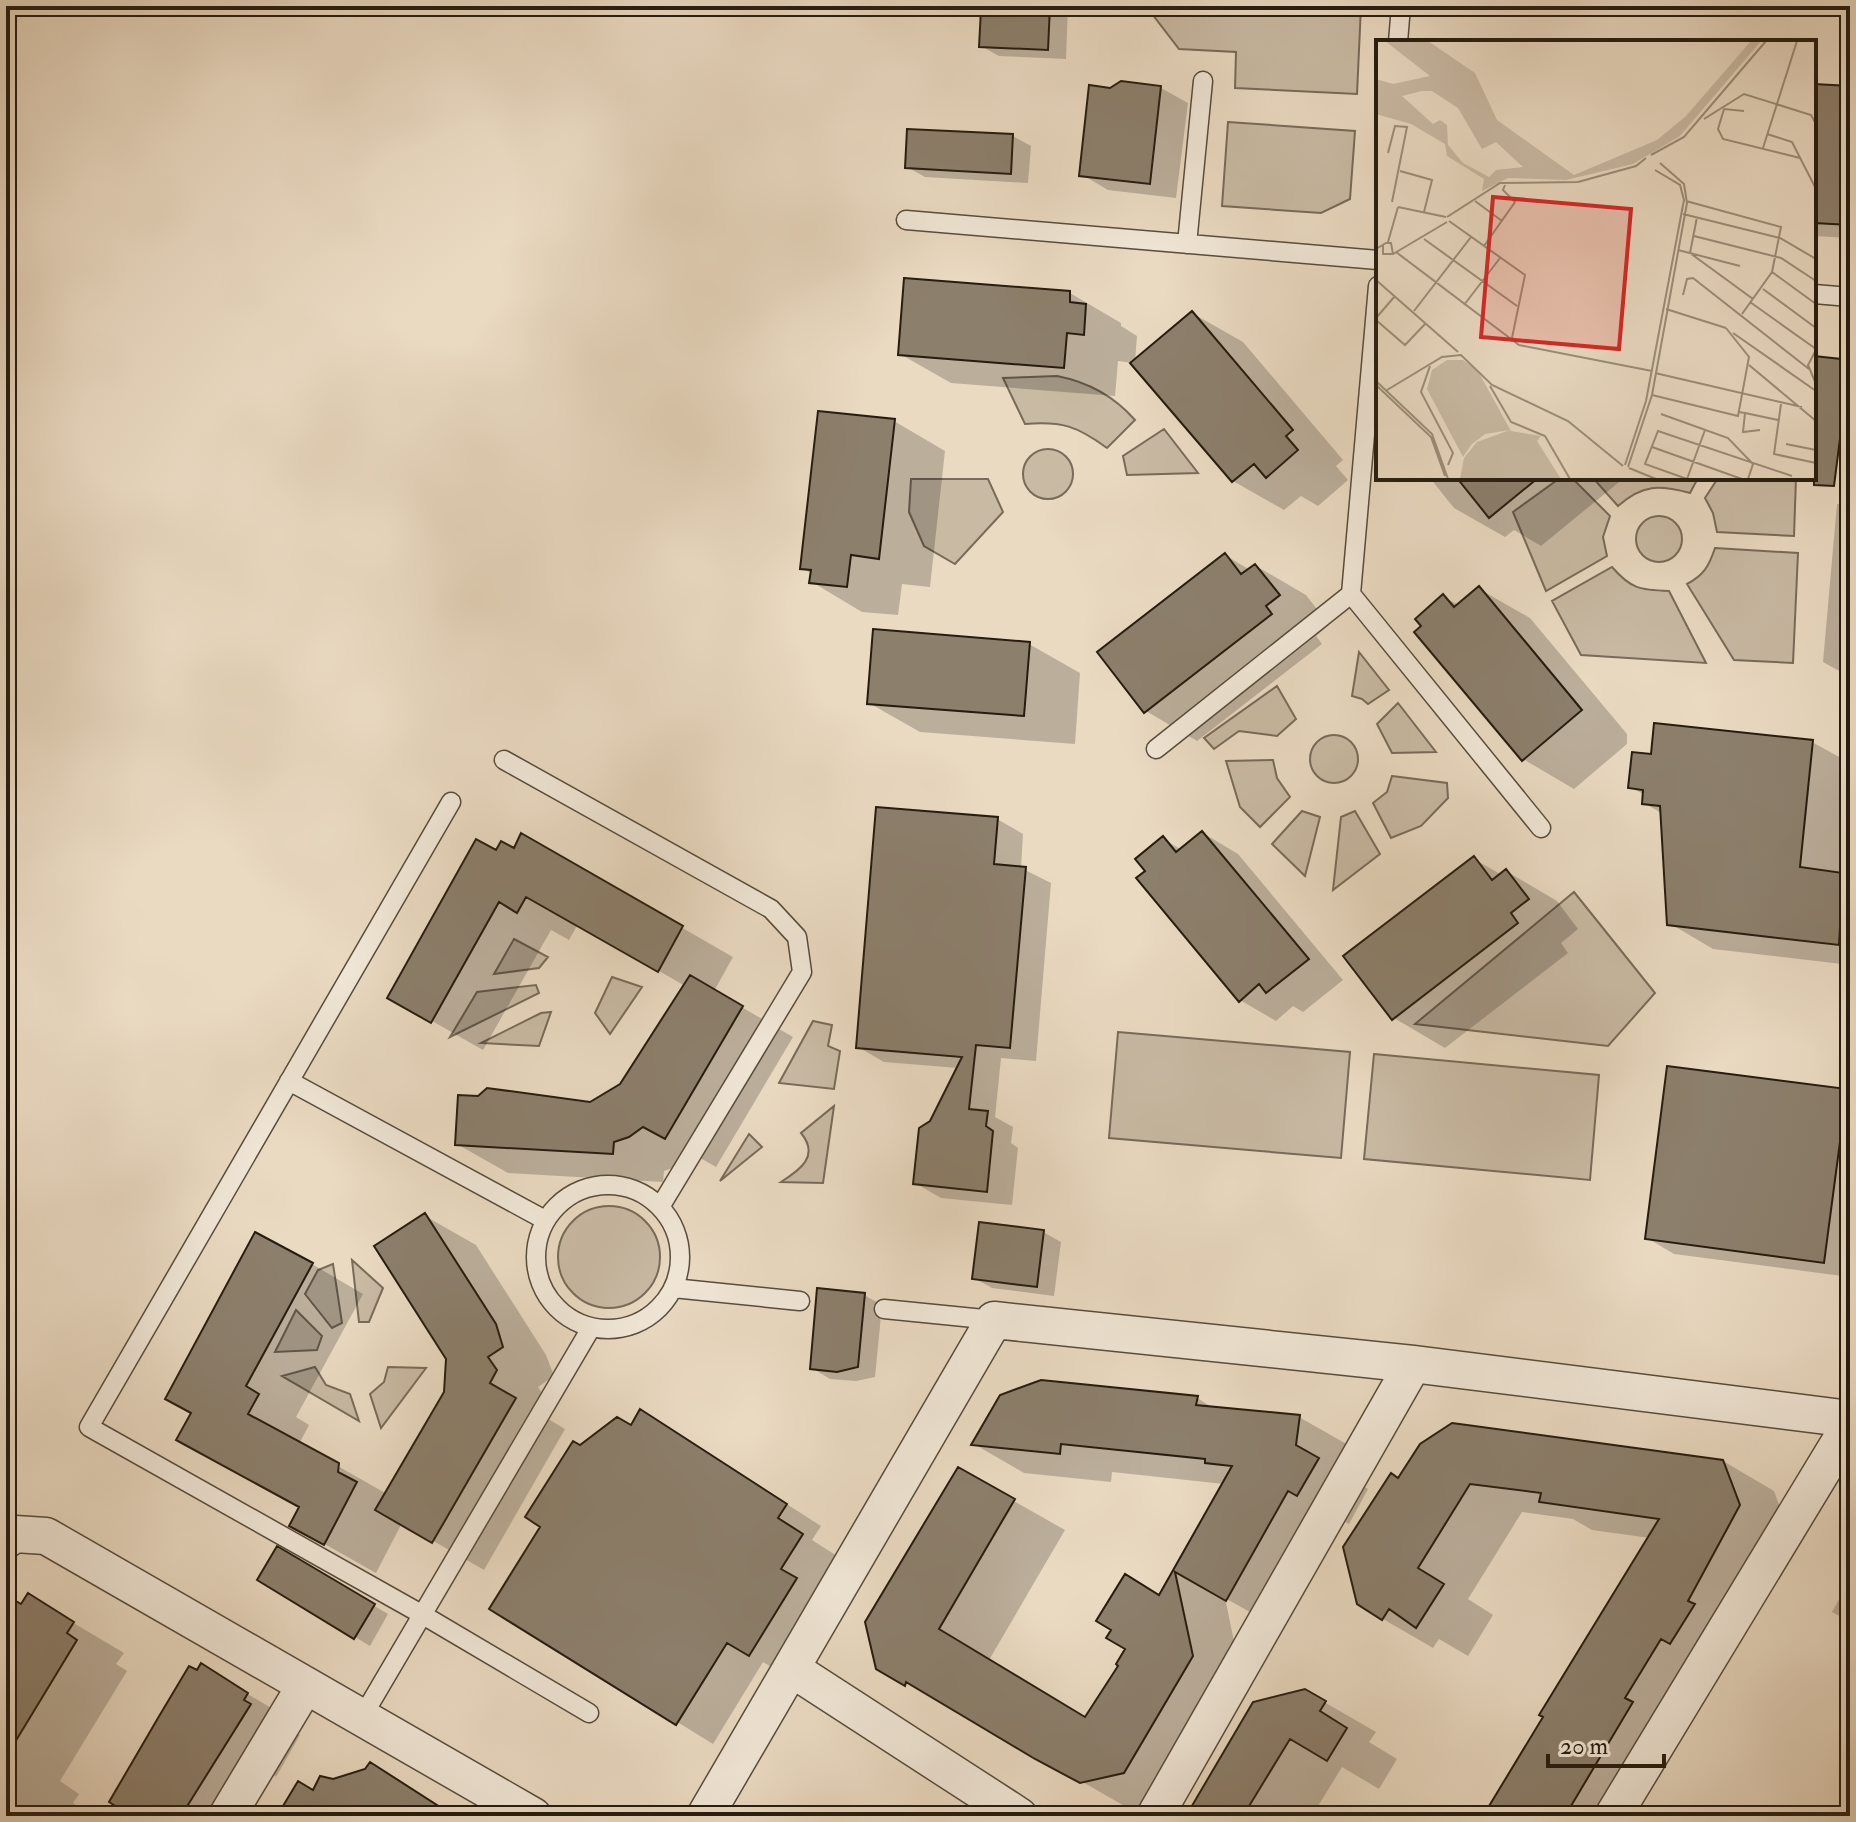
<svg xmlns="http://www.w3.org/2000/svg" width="1856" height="1822" font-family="'IM FELL Double Pica',serif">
	<rect width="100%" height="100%" fill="#eadac2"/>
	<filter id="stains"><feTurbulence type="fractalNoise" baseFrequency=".0025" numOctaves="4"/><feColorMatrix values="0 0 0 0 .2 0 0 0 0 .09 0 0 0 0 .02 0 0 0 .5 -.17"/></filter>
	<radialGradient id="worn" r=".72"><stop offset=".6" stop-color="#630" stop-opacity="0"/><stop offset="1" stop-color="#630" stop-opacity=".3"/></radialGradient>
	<path fill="#c9baa4" stroke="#786b5a" stroke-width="2" d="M1146,6h215l-4,88 -122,-6 1,-36 -57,-3z
		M1228,122l127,9 -5,68 -29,14 -99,-7z
		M1057,376c31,6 57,20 78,44l-28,28c-30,-22 -45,-27 -82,-24l-22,-46z
		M1164,429l34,44 -71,2 -4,-19z
		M1023 474a25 25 0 1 1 50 0a25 25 0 1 1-50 0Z
		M1560,478h12l38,38 -7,21 4,19 -61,35 -33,-79z
		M1593,478h105l-8,15c-31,-8 -47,-9 -72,13z
		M1718,478h78l-2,58 -77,-4 -4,-19 -8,-15z
		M911,479h77l15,33 -48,52 -31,-18 -15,-34z
		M1636 539a23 23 0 1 1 46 0a23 23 0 1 1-46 0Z
		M1715,548l83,5 -5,110 -59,-3 -47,-76c17,-9 22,-18 28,-36z
		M1612,567c19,22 28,23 57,24l37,72 -125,-8 -29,-54z
		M1359,652l30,38 -21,14 -6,-5 -10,-3z
		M1277,686l19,33 -19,17 -38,-5 -25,18 -10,-11z
		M1398,703l38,49 -44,1 -15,-29z
		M1310 759a24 24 0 1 1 48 0a24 24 0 1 1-48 0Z
		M1273,760l4,18 13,19 -30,30 -20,-20 -14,-46z
		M1392,776l55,7 1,15 -27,28 -30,12 -18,-35 14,-11z
		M1302,811l18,6 -15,59 -33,-32z
		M1355,811l25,43 -47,36 8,-73z
		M1574,892l81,101 -47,53 -193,-22z
		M514,939l34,18 -9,11 -45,6z
		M612,977l30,10 -32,47 -15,-21z
		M536,985l3,8 -89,44 27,-45z
		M551,1012l-12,34 -58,-3 60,-30z
		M813,1021l19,4 -4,21 12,5 -6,38 -55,-6z
		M1118,1032l232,20 -9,106 -232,-20z
		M1374,1054l225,21 -9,105 -226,-21z
		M834,1106l-11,77 -42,-1c19,-12 39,-26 20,-49z
		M749,1134l13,13 -42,34z
		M558 1257a51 51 0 1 1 102 0a51 51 0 1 1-102 0Z
		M352,1260l31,28 -14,34h-10z
		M333,1264l9,59 -10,5 -27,-34 13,-24z
		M296,1310l26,26 -5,14 -42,2z
		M315,1367l11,18 24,9 9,27 -77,-45z
		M388,1367l38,1 -45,60 -11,-34 14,-12z"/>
	<path fill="#0003" d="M984,6h84l-2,53 -67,-3 -18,-10z
		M1814,87l36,3v148l-36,-2z
		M1161,88l27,15 -12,95 -68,-8 -27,-16 30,-84z
		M1013,136l18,10 -3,37 -103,-6 -18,-10z
		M1070,293l51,30v3l16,10 -2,26 57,-49 51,29 100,118 -7,6 12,14 -30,26 -17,-10 -17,14 -51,-29 -100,-118 -15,-2 -3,35 -164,-13 -51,-29z
		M1814,358l36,4v94l-36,-5z
		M894,421l51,30 -15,136 -28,-3 -4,31 -36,-3 -50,-30v-8l-9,-6z
		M1430,478h194l-83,68 -27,-16 -9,7 -51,-29z
		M1837,504l13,1v172l-27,-15z
		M1225,555l25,15 6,-4 50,29 23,30 -13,11 6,8 -125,97 -51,-30z
		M1479,589l51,29 97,116v10l-53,45 -51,-30 -80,-162 16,8z
		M1029,644l51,29 -5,71 -155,-12 -51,-29z
		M1812,742l38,21v63l-5,50 5,3v86l-137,-16 -44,-26 -6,-109 -19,-11 1,-8 -15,-8 23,-31z
		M997,819l26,15 -2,34 30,15 -15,178 -35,-3 -6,59 18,10 -2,16 7,5 -6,57 -71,-7 -26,-15 16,-61 27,-54 -74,-6 -26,-15z
		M1203,833l35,21 105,126 -40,32 -10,-6 -17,15 -36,-21 -77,-161 19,11z
		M522,836l211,121 -19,34 79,46 -77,130 -21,-12 -14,10 -17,6 -1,11 -155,-9 -51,-29 133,-40 31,-19 64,-99 -107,-62 -9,16 -18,-10 -68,120 -93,-53 106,-144 18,-2z
		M1474,859l28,16 4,-4 51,30 21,28 -17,14 7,10 -123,95 -51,-30z
		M1846,1091l4,2v184l-176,-23 -27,-16z
		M425,1216l51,29 70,110 8,21 -16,11 9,13 -7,14 25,15 -81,141 -82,-47 -26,50 -85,-48 10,-17 -122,-69 133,-175 51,30 -67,123 13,8 -10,19 88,50 59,-102 2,-34z
		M1043,1232l18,10 -7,54 -62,-8 -18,-10z
		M864,1295l18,10 -7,72 -19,4 -26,-2 -18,-11z
		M1197,1398l18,11 84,8 51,29 -3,30 21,13 -19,35 -9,-5 -62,109 -53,-30 18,87 -68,116 -42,10 -175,-101 -2,3 -78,-46 81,-197 106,60 -76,130 97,59 138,-235 -112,-12 -1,10 -87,-9 -50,-29z
		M632,1428l44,5 145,93 -9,14 25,16 -52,119 -22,-13 -50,82 -221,-136 51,-82 37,-79z
		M1723,1461l51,30 16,44 -52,97 6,3 -22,37 -10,-6 -79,150h-148l165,-278 -58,-8 -19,-11 -51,-7 -54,87 25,16 -25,41 -29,-17 -6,9 -50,-29 16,-139z
		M278,1549l110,65 -18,32 -110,-66z
		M1850,1580v42l-18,-10z
		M28,1596l96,57 -8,11 11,7 -67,110 19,13 -6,9 10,7 -4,6h-73v-207l15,-3z
		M201,1666l97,58 -4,7 6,4 -24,42 -2,-2 -25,41h-144l85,-147 7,4z
		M1305,1691l71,41 -7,10 28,17 -18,30 -37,-22 -30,49h-121z"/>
	<path fill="#8c7f6c" stroke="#261c0f" stroke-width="2" d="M994,6h56l-2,44 -69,-3 2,-38 12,1z
		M1121,81l40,5 -11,98 -71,-8 10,-91 21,3z
		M1814,84l36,2v139l-36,-2z
		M907,129l106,5 -2,40 -106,-6z
		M904,278l166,13v11l16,2 -2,31 -17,-2 -3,35 -166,-13z
		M1192,311l101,119 -7,6 12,14 -32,28 -12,-14 -22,18 -102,-119z
		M1814,356l36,4 -16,126 -20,-1z
		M818,411l77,8 -16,140 -28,-4 -4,32 -38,-4 2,-13 -11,-1z
		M1457,478h81l-49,40z
		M1225,553l16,21 14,-10 25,31 -14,11 6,8 -128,99 -47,-61z
		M1479,586l103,124 -60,51 -108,-129 7,-6 -6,-7 28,-25 11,13z
		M873,629l157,13 -6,74 -157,-12z
		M1654,723l159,17 -13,127 43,6 -4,72 -172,-20 -7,-119 -18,-2 1,-14 -15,-2 4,-36 19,2z
		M876,807l122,10 -4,47 32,3 -16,181 -34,-3 -7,64 19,2 -2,15 7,5 -6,61 -74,-8 6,-56 11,-7 32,-64 -106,-9z
		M1202,831l107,128 -43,34 -7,-9 -20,18 -103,-124 9,-7 -10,-12 28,-23 13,16z
		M521,833l162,93 -25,46 -132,-75 -9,16 -18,-11 -68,121 -44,-25 89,-159 20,11 5,-9 13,7z
		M1474,856l18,24 14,-11 23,30 -18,14 7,10 -126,97 -49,-64z
		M690,975l53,31 -78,133 -22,-12 -14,10 -15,5 -1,12 -158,-9 3,-50 20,1 9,-8 103,14 30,-18z
		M1667,1066l180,23 -23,174 -179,-24z
		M425,1213l71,111 7,23 -15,10 9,13 -7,13 26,15 -84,145 -57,-33 69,-118 2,-33 -72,-113z
		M979,1222l65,8 -7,57 -65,-8z
		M255,1232l58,31 -67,123 13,8 -11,20 91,49 -1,9 19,10 -33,63 -35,-19 10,-19 -123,-67 15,-27 -26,-14z
		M817,1288l48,5 -7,74 -21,5 -27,-3z
		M1041,1380l157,16 -2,9 104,10 -4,30 23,13 -22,38 -9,-5 -62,110 -51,-29 18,84 -69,117 -44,10 -45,-24 -129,-77 -1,4 -29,-17 -11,-47 93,-155 57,32 -76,130 146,88 33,-51 -2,-2 9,-15 -19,-11 5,-8 -15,-9 29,-47 34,21 73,-129 -27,-3v-4l-144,-15 -1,10 -89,-9 29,-50z
		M640,1409l147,95 -9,14 25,16 -22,35 16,9 -48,78 -22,-13 -51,82 -187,-116 51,-82 -15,-10 48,-76 7,4 37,-28 14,8z
		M1452,1423l271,37 17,45 -52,96 7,3 -25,40 -9,-5 -36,59 8,4 -68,114h-82l60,-99 -4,-2 120,-196 -120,-17 2,-9 -71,-9 -52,84 26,16 -28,44 -27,-19 -7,11 -25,-16 -14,-57 48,-74 7,5 22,-34z
		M277,1546l98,58 -21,35 -97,-59z
		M28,1593l46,29 -7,11 10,7 -71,117v-162l15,9z
		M201,1663l47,30 -4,7 7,4 -70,112h-69l5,-9 -8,-5 49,-84 31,-52 8,4z
		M1305,1689l21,12 -6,10 27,17 -20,33 -37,-22 -47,77h-57l67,-114z
		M370,1762l84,54h-177l21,-35 15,9 7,-14 13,3 32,-10z"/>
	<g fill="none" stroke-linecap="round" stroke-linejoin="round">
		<defs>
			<path id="lane" d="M1398,42l3,-36
				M906,220l472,40
				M1187,244l16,-163
				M1814,294l36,3
				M1351,594l190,234
				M1156,749l195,-155 27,-308
				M504,760l267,149 26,28 5,35 -142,235
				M451,802l-362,625 334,188 166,98
				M289,1081l256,139
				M536 1257a72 72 0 1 1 144 0a72 72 0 1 1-144 0Z
				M673,1288l127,13
				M884,1309l110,11
				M361,1719l230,-391"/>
			<path id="street" d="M6,1540l9,-6 31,2 487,280
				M792,1669l227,147
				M227,1816l78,-130
				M705,1816l289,-496 419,44 437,55
				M1155,1816l258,-452
				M1613,1816l237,-391"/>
		</defs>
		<use href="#lane" stroke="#574c3c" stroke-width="21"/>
		<use href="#street" stroke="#574c3c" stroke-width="39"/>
		<use href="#lane" stroke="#f1e7d7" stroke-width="18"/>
		<use href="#street" stroke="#f1e7d7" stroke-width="36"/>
	</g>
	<g transform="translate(1376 40)">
		<rect width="440" height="440" fill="#eadac2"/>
		<path d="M9,1h43l47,32 22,47 77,55 83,-35 29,-24 65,-75h10l-81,95 -47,28 -67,16 -58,-2 -26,13 2,-12 -37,-23 -2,-12 -34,-20 -35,-10v-35l17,5 37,-8zM46,51h10l26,17 24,41 14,-7 27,25 -27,3 -7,7 -26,-14 -15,-18 -1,-20 -7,-5 -7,4 -31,-28zM71,320h16l15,11 33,60 30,5 -4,5 24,38h-101l4,-21 13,-16 33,-12 -25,4 -13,10 -9,13 -36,-68 5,-19z" fill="#c9baa4" fill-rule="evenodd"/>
		<path fill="none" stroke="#9c8e7a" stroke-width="2" d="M368,71l-20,-2 -6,20 5,10 77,19M328,79l40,-25 67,21 5,9M391,94l25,8 24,47M387,108l34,-107M12,113l7,-27 12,1 -15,75M275,115l33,-18 82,-96M24,131l32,9 -8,32M99,161l27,20M310,161l95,26 -9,45 -30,42M22,167l48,10M307,174l97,24 36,21M71,177l53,-34 78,-1 58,-16 10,-8M321,177l-7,36 63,46M73,181l76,54 -13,63M318,196l87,22 35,23M48,199l93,67M12,202l10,-35M108,206l31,-44 -12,-12 2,-5M0,209l10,-6h5l2,11h-10v-9M302,210l62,16M20,212l123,93 133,26M17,214l54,-32M396,232l44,32M0,240l82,72M387,249l53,39M307,255l4,-16 6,-1 116,91M374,262l66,47M88,265l36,-47M290,269l60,19M38,271l57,-74M0,278l19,-22M0,280l29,25 21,-22M357,293l83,58M440,310l-8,15 8,19M373,325l67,56M54,326l-9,26 32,61 -5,12M279,333l147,34M0,341l56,53 16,45M0,345l55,52 14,39M114,346l21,36 34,14 25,43M11,350l55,-33 19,-2 31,30 76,36 55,45M276,355l86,21 11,-59 -23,-29M405,364l-7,50 42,9M363,372l6,1 -2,19 17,-2M369,373l33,7M285,374l67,24 25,26 -5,15M410,404l30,6M276,407l90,32M249,425l21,-64 38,-201 -4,-15 -25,-15M252,427l24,-72 35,-192 -3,-19 -24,-21M253,428l27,11M311,439l-42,-15 13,-33 134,45M311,439l18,-49"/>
		<path fill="#d62828" fill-opacity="0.15" stroke="#d62828" stroke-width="4" d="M117,157l138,12 -12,140 -138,-12z"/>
		<rect width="440" height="440" fill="none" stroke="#261c0f" stroke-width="4"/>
	</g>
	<rect width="1856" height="1822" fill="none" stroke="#eadac2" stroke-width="32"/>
	<rect x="8" y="8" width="1840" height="1806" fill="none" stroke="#261c0f" stroke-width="4"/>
	<rect x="16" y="16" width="1824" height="1790" fill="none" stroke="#261c0f" stroke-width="2"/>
	<path d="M1548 1754v12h116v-12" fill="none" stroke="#261c0f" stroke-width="4"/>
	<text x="1560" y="1754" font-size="24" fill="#261c0f" stroke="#f1e7d7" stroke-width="6" paint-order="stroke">20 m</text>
	<rect width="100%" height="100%" filter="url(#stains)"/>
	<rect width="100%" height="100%" fill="url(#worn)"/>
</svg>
